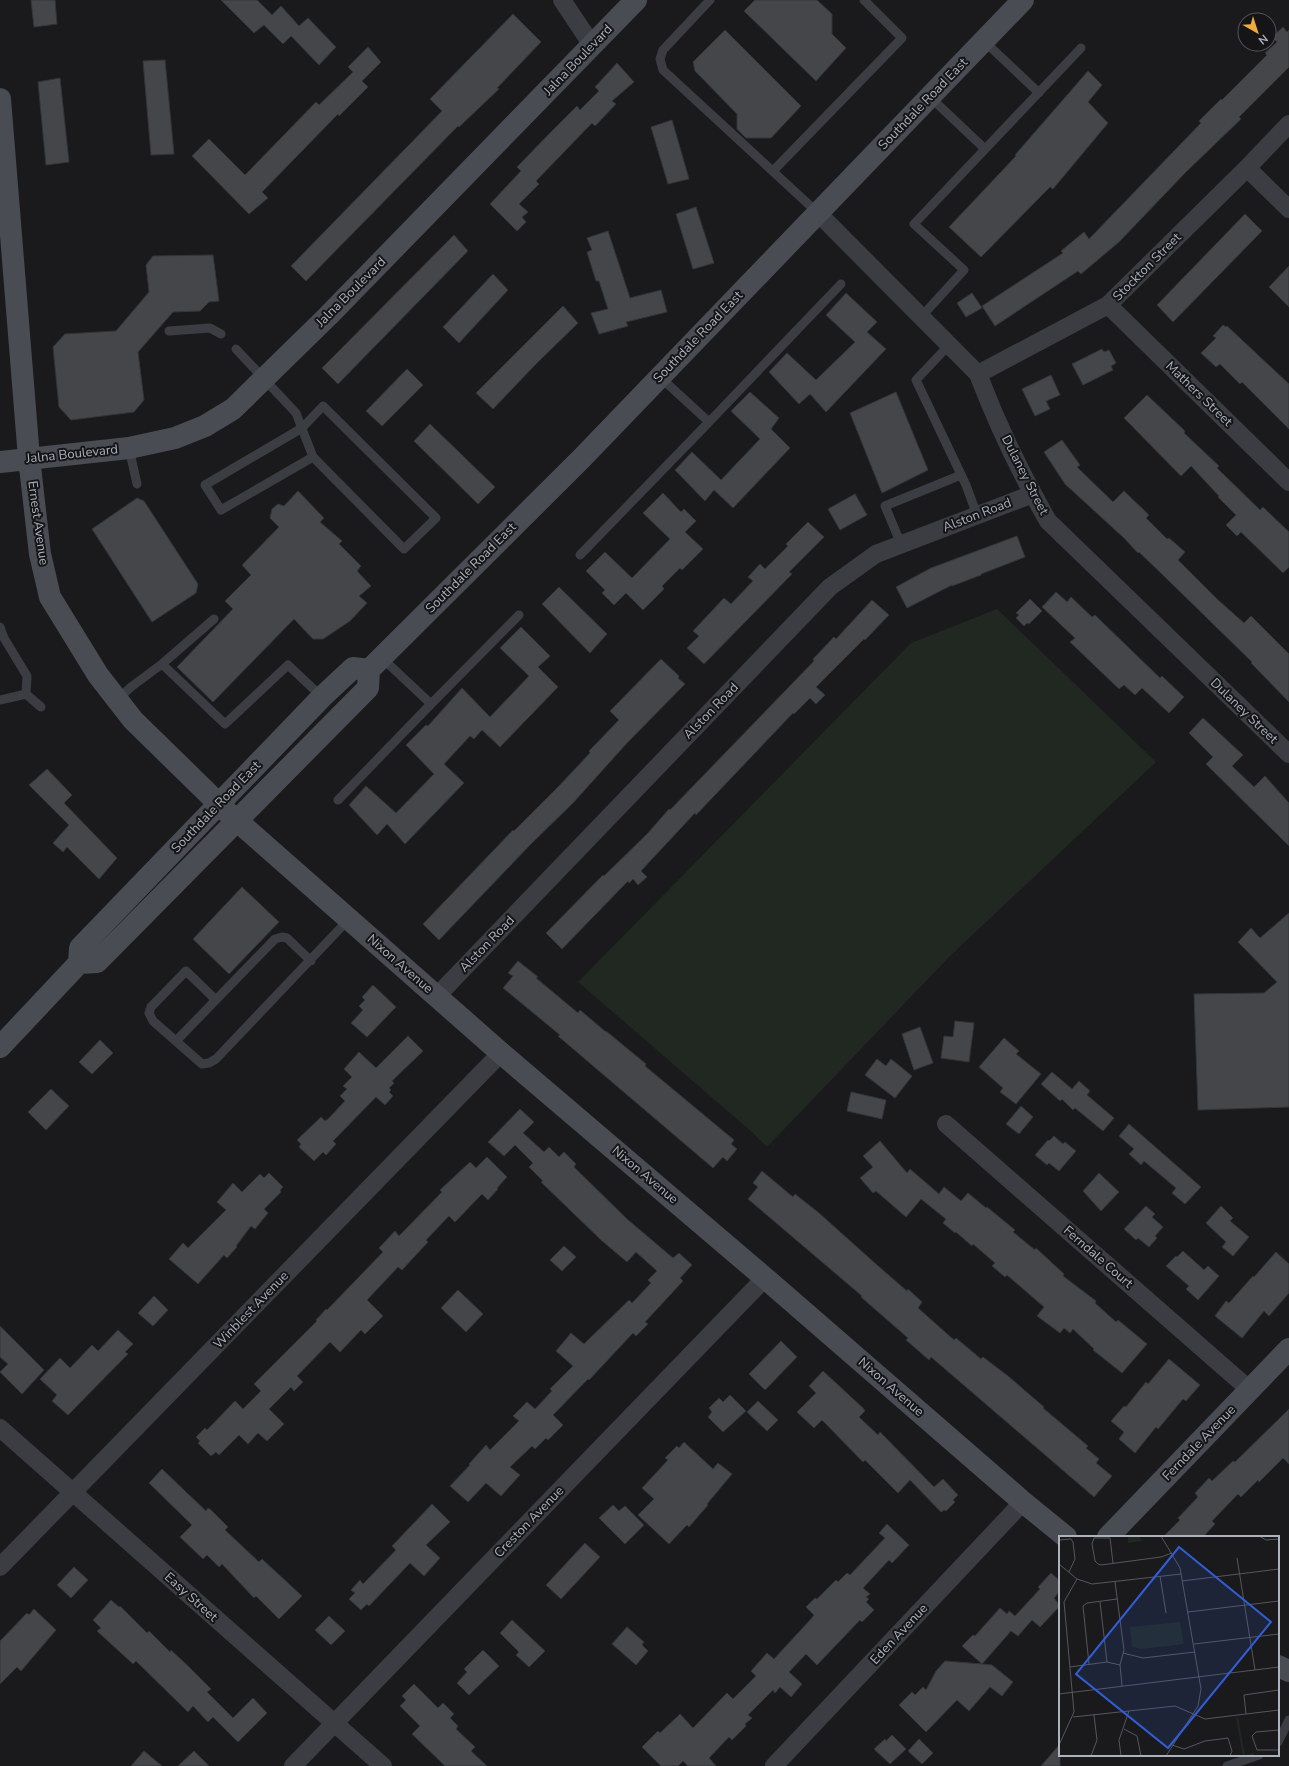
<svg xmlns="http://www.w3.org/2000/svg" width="1289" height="1766" font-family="'Nunito Sans',sans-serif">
	<rect width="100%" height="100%" fill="#1a1a1d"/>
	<path fill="#202821" d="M997,609l159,153 -207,195 -182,190 -14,-14 -175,-151 333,-339z"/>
	<path fill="#44464a" stroke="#343539" d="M31,0h24l2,24 -23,3z
		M221,0h36l15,15 9,-9 18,20 9,-8 28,29 -17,18 -28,-29 -8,8 -19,-19 -10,8z
		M755,0h62l15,14v20l14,14 -30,33 -72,-70z
		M513,14l28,28 -44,46 2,1 -40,38 -1,-1 -152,155 -15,-15 151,-155 -12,-12z
		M1283,27l4,5 2,-2v37l-50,50 2,2 -56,54 -66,69 -38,32 -3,-3 -83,55 -13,-20 81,-53 -2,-2 23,-19 5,7 112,-116 -2,-2 22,-22 1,1 45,-45 -2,-2 12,-11 -5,-5z
		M725,30l76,76 -30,32h-25l-9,-9v-15l-42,-43 -2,-9z
		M368,47l13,15 -19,19 6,6 -29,29 -1,-2 -76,78 6,6 -19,16 -57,-58 17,-17 36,36 71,-73 3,3 34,-33 -5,-5z
		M165,60l9,94 -23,1 -8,-94z
		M617,63l17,19 -22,19 4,3 -21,22 -3,-3 -56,58 3,3 -20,20 9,8 -6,5 4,5 -9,9 -27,-27 31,-33 -4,-4 32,-33 28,-28 3,4 19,-19 -4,-4z
		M1088,71l14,14 -14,17 20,21 -55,66 -3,-2 -69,70 -32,-30 67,-71 -1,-1z
		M60,78l9,84 -23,3 -8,-83z
		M672,120l17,59 -21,5 -17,-57z
		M696,207l18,56 -21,6 -17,-55z
		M1245,214l17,17 -89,91 -16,-17z
		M608,231l22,67 31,-8 6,22 -41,10 2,4 -29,8 -8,-21 17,-4 -9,-28h-3l-9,-29 5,-2 -5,-12z
		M454,235l14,16 -130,133 -16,-16z
		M213,255l6,46 -10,1 -9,9 -27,1 -35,40 6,48 -10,12 -63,8 -12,-13 -6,-60 12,-13 51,-3 33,-39 -3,-27 7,-9z
		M1289,266v41l-20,-20z
		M493,274l15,16 -49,53 -16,-16z
		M846,293l31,29 -10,10 19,17 -60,63 -16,-18 -11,10 -30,-32 18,-19 29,27 39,-38 -29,-27z
		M972,293l10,15 -16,9 -9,-14z
		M563,306l15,17 -41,40 -44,46 -17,-16z
		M1223,325l3,2 1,-1 62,58v45l-47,-47 -2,2 -20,-20 -4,3 -15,-14 15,-15 -3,-2z
		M1102,349l2,3 5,-2 7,13 -5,3 2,4 -30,15 -11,-21z
		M407,369l16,16 -41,41 -16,-15z
		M1051,375l9,20 -14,6 4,8 -15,7 -13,-27z
		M750,392l29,26 -8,11 19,19 -57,60 -19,-18 -9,11 -30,-31 17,-18 29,28 39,-41 -29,-28z
		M896,392l32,78 -46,23 -32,-80z
		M1147,395l38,36 -1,2 35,33 -2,2 43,42 3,-3 26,25v35l-6,6 -42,-41 -4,4 -11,-11 10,-10 -18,-18 1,-1 -28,-30 -10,10 -57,-58z
		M430,424l65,63 -17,17 -64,-63z
		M1062,440l18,25 -3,2 36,35 11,-11 25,24 -3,3 21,21 2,-1 16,14 -7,8 39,39 27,24 7,-7 38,38v48l-38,-39 1,-1 -86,-84 -27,-26 -1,1 -14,-15 -59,-54 -21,-32z
		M298,491l26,27 -4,4 22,19 -3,3 22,22 -4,5 14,15 -12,10 8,7 -17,18 -27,18h-10l-19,-20 -81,83 -36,-35 56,-58 -8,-8 26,-26 -9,-10 37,-38 -9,-9 2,-9 6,-5 6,2z
		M663,493l18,19 3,-3 12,12 -11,11 18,17 -21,21 -2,-2 -18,18 2,3 -21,21 -17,-17 -12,12 -12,-12 3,-3 -19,-19 19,-19 27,26 38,-39 -27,-26z
		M855,494l12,21 -27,15 -12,-21z
		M137,498l7,3 54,83 -2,9 -44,29 -60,-93z
		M808,522l16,15 -35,35 3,2 -88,90 -17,-16 12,-12 -6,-5 31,-33 7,6 22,-23 -5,-4 12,-13 5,5 23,-23 -2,-2z
		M1017,536l8,21 -44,17v1l-29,11v-1l-45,23 -11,-21 35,-19z
		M559,587l48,47 -17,19 -48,-49z
		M1056,592l11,10 4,-5 21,20 3,-2 3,3 62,60 2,-2 22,21 -15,16 -27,-25 -7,7 -11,-10 -5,4 -49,-47 5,-4 -33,-31z
		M1030,599l12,12 -13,13 -2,-1 -3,3 -8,-8 3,-3 -3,-2z
		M872,600l17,15 -24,25 -1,-1 -48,48 9,8 -9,9 -6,-6 -16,16 -1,-1 -97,102 -1,-2 -43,46 -11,12 6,6 -9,8 -5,-6 -4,4 -1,-2 -66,68 -16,-16 57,-58 1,1 44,-43 21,-24 1,1 144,-149 -1,-2 21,-22 2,2z
		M521,627l29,29 -12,11 20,20 -58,60 -18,-17 -8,9 -4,-3 -26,28 20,19 -59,61 -18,-20 -10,11 -28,-30 17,-19 30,27 38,-39 -28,-29 20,-20 2,1 34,-38 28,29 39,-41 -29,-28z
		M661,659l18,17 -1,2 7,6 -58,59 -54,60 -42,41 -92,96 -16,-16 90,-94 1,1 43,-43 33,-35 -1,-2 30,-31 -9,-9z
		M1203,718l40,37 -11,11 22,21 11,-11 24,27v43l-83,-82 7,-7 -24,-24z
		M47,769l25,26 -8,8 53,55 -18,21 -32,-32 -4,5 -10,-9 16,-18 -40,-40z
		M242,887l37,35 -50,52 -36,-35z
		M1289,913v194l-91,3 -4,-116 70,-1 13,-11 -39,-40 13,-14 9,10z
		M518,961l20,16 -2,1 42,35 2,-3 26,22v-1l40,33 -1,2 89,74 -3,4 6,5 -10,12 -4,-4 -10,11 -155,-132 2,-1 -57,-47 10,-12 -5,-3z
		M373,985l23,22 -29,30 -16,-14 12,-13 -4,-4 6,-6 -3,-3z
		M955,1021l19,2 -5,39 -28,-4 3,-22 9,1z
		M920,1027l13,36 -19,7 -12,-36z
		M408,1036l15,15 -31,30 2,2 -5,5 2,2 -2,2 4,4 -8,9 -9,-8 -43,44 3,3 -10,11 -3,-3 -9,9 -15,-14 2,-3 -4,-4 24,-23 4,4 3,-2 17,-18 -5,-5 7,-7 -4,-3 9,-9 -8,-8 15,-17 17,16z
		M1004,1038l15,13 -3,3 25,20 -25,30 -16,-12 3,-4 -24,-21z
		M100,1040l13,13 -21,21 -13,-12z
		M877,1059l9,7 5,-7 21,17 -17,22 -30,-23z
		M1052,1072l20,17 7,-8 11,10 -3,4 27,23 -11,13 -28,-23 -2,2 -11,-11 -2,2 -19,-17z
		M51,1089l18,17 -23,24 -18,-18z
		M851,1092l35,8 -4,19 -35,-8z
		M1021,1106l12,11 -14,17 -13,-10z
		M520,1109l14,13 -11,11 21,19 5,-5 10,10 5,-5 12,12 -2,3 53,52 46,39 6,-5 13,12 -12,13 3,3 -38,41 3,2 -12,12 -3,-3 -44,47 -1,-1 -35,36 10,10 -15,15 -2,-2 -11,11 -3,-3 -22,21 10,8 -19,21 -15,-13 -18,19 -18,-16 20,-21 -1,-1 17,-19 4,5 29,-29 -6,-5 14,-14 8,7 17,-18 -2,-2 23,-23 -17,-15 15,-18 13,11 45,-44 3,3 19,-20 -3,-3 9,-9 -21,-19 -9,10 -26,-22 -60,-58 2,-1 -14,-14 4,-4 -18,-18 -11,11 -16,-14z
		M1129,1124l72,63 -16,17 -13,-11 4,-5 -32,-27 -3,4 -12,-11 5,-5 -15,-13z
		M1054,1136l9,8 2,-2 11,9 -17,20 -10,-8 -2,2 -12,-10 13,-15 1,1z
		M880,1141l27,32 3,-4 29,25 5,-7 17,14 7,-8 18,15 1,-1 28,23 -2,2 22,18 1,-2 28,26 -1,2 33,25 -1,2 21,19 2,-2 29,24 -25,29 -29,-23 1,-1 -21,-20 -3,4 -6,-5 -4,5 -23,-17 7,-9 -37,-32 -2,2 -13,-11 3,-3 -22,-19 -1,2 -16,-14 -1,1 -12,-10 3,-4 -25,-20 -15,18 -30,-26 -3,2 -13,-15 13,-11 -10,-11z
		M487,1157l20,20 -10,11 1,1 -10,11 -6,-6 -27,28 -6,-6 -23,24 2,2 -26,28 -4,-3 -31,33 16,16 -18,18 -4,-4 -21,22 -10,-10 -33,34 6,6 -9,9 -3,-4 -22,22 15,15 -17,17 -9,-8 -10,11 -9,-9 -20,20 -3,-3 -5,4 -13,-13 2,-2 -4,-4 9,-9 2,2 28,-29 8,8 18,-18 -7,-7 63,-63 -1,-1 10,-11 1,1 56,-58 -4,-4 16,-17 4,5 43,-44 -2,-2 30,-28 6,6z
		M762,1171l31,26 2,-3 24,19 58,52 30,26 1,-2 14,13 -4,6 36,32 2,-2 25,21 2,-2 25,19 36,31 -1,1 45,38 -2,2 13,11 -3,4 16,13 -18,21 -163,-140 -2,3 -23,-20 2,-2 -47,-41 1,-1 -114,-97 10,-12 -5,-4z
		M269,1173l14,14 -3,3 1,2 -17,17 4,4 -13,16 -4,-3 -15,20 1,1 -10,11 -3,-3 -26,29 -29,-25 14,-16 5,5 38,-38 -9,-8 16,-19 9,9 18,-18 4,4z
		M1099,1173l20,19 -18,19 -18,-20z
		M1146,1206l9,8 -3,3 11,10 -8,9 2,2 -8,9 -11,-9 -2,2 -12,-11z
		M1221,1206l12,12 -3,3 19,16 -16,19 -11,-9 4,-5 -20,-19z
		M564,1246l12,11 -14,14 -12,-11z
		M1183,1251l21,19 4,-4 11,10 -21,24 -12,-11 3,-3 -23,-20 10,-10 1,1z
		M1276,1252l13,12v29l-20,23 -5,-5 -22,27 -27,-22 11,-15 3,2 24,-27 1,1z
		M458,1290l25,24 -17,18 -25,-24z
		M154,1296l14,14 -15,16 -15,-13z
		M0,1326l44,44 -22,24 -22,-22 8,-8 -8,-7z
		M118,1330l15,14 -8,8 3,2 -60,61 -16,-14 5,-6 -17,-16 20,-21 10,10 22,-23 6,6z
		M781,1341l16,16 -32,33 -16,-16z
		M1169,1359l31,26 -14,16 -3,-2 -25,30 -2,-2 -21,26 -16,-14 5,-7 -13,-11 13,-15 2,1 20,-25 2,2z
		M823,1371l40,37 2,3 -6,6 19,18 2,-3 54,55 9,-8 15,16 -5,5 2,2 -9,9 -2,-1 -3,2 -31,-32 -12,13 -33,-33 -2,2 -41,-42 -8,8 -17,-16 19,-19 -7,-7z
		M730,1395l16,16 -23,21 -15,-15 4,-5 -3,-4 10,-10 4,4z
		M758,1401l20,19 -11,11 -20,-19z
		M1289,1409v55l-6,-6 -24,24 -1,-2 -17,17 -3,-3 -26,27 3,3 -12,13h-40l17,-17 -2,-2 20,-21 -3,-4 14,-15 3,3 21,-20 2,1z
		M684,1442l29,27 5,-6 14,11 -25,30 1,1 -19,22 -2,-2 -18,19 -31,-29 16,-16 -12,-11 26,-28 -3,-2 12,-12 2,2z
		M162,1469l44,42 2,-3 3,2 17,17 -3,3 34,32 3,-3 40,37 -23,23 -23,-23 -2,2 -32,-34 -3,3 -12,-12 -4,4 -23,-22 12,-12 -43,-42z
		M432,1504l18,18 -24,23 14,13 -16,18 -14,-13 -41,43 -2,-2 -6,6 -12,-11 6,-6 -4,-3 9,-10 3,4 33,-34 -4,-4z
		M613,1505l6,6 6,-5 19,19 -19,19 -26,-26z
		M887,1524l22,21 -17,18 -3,-3 -26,28 7,6 -4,3 3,2 -3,3 8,8 -12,12 -2,-2 -43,45 -11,-11 -17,18 13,12 -11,13 -11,-10 -5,6 -2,-3 -25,25 4,3 -7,6 1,2 -14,14 -3,-3 -20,21 7,8h-28l-5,-5 -5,5h-17l-19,-19 16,-16 2,2 20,-19 13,14 34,-35 6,6 23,-23 -5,-5 16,-18 7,6 37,-40 3,-4 -8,-8 9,-9 2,1 19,-19 2,2 9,-9 3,2 35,-37 -6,-5z
		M585,1543l15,14 -39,42 -15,-14z
		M74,1567l14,13 -17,18 -14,-13z
		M1051,1573l9,8v10l-6,7 6,8 -20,21 -8,-7 -14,16 -7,-5 -29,33 10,1 21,17 -11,14 -12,-9 -21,24 -12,-11 -31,32 -27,-27 13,-13 3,3 8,-8 3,3 10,-19 9,-10 37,3 -20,-18 11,-11 2,1 25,-28 7,6 2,-3 6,5 25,-27 -2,-2z
		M111,1600l8,7 1,-1 27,27 2,-2 21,21 1,-2 16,15 24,24 -4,3 26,26 20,-20 14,15 -29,29 -25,-25 -5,5 -15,-16 -5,6 -52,-51 -3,3 -36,-33 4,-3 -8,-8z
		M34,1609l22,21 -35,41 -4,-4 -17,17v-43l27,-28 2,2z
		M329,1616l16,15 -14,14 -16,-15z
		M512,1620l33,31 -16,16 -13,-12 3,-3 -19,-19z
		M627,1627l17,15 -2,3 6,6 -12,14 -24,-21z
		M483,1650l16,16 -30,29 -12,-12 10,-11 -3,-3z
		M414,1684l24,24 5,-5 11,11 -4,4 8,8 -2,3 19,18 -4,4 16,15h-42l-33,-32 8,-8 -20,-20 6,-6 -4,-4z
		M892,1735l14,14 -16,15 -16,-15 11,-10 1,2z
		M919,1739l14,14 -11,11 -14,-13z
		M1060,1744v22h-19z
		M144,1751l18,15h-31z
		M194,1751l15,15h-31z"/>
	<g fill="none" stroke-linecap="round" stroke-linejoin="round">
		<path stroke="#3b3d42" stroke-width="9" d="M710,0l-47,50 -3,9 3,11 155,143
			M984,41l55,52
			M930,97l55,52
			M773,171l129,-133 -38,-38
			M921,317l43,-47 -50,-46 167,-176
			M169,331l41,-3 11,6
			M949,345l-33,35 50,105 11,30
			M236,349l60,64 17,44 91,92 32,-31 -113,-112 -21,22 -97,57 16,25 92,-53
			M660,377l49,45 132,-138
			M129,448l8,36
			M901,544l-16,-38 76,-31
			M580,555l129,-133
			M0,627l4,11 23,38 -1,18 15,13
			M162,664l52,-45
			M0,700l26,-6
			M117,700l14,-13 31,-23 63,60 63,-59 34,32
			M431,704l88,-89
			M338,800l93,-96 -50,-47
			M216,1000l-30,-29 -35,36 -2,6 4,8 49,43 7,-1 7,-4 133,-140
			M176,1041l99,-102 7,-2 5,1 24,23
			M1278,1742l11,-22
			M1227,1766l32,-11"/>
		<path stroke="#3b3d42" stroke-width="18" d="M562,0l30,45
			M1247,168l42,41
			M818,213l160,161c19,50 43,100 70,147l241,233
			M1108,305l181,177
			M978,374l130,-69 139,-137 42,-44
			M437,996l393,-409 46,-33 157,-60
			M946,1124l304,266
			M0,1428l383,338
			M0,1567l501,-514
			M293,1766l472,-488
			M774,1766l249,-264"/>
		<path stroke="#494c52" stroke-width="22" d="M0,99l29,359 11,96 10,43 48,78 35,45 93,91 275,242 264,225 258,224 43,35
			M0,462l129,-14 46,-10 30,-12 28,-17 95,-93 308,-316
			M79,963l1,-15 242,-251 31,-29 16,2
			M0,1047l79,-84 18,-1 271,-274 1,-18 213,-212 441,-458
			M1108,1537l181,-188
			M1278,1666l11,5"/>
	</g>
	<g text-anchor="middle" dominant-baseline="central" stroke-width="4" stroke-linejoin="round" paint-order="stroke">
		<g font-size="13" fill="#adb3bc" stroke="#151518">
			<text transform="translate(578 60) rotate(-46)">Jalna Boulevard</text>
			<text transform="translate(923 104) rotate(-46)">Southdale Road East</text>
			<text transform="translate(1147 267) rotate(-45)">Stockton Street</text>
			<text transform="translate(351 292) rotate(-45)">Jalna Boulevard</text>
			<text transform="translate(698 337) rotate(-46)">Southdale Road East</text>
			<text transform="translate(1199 394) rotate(44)">Mathers Street</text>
			<text transform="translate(72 454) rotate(-6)">Jalna Boulevard</text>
			<text transform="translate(1025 475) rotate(63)">Dulaney Street</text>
			<text transform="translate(977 515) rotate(-21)">Alston Road</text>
			<text transform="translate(38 523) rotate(82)">Ernest Avenue</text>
			<text transform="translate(471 568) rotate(-45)">Southdale Road East</text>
			<text transform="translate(711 711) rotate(-46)">Alston Road</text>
			<text transform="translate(1244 711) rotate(44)">Dulaney Street</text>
			<text transform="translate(216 807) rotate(-46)">Southdale Road East</text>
			<text transform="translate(487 944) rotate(-46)">Alston Road</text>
			<text transform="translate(400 964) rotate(41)">Nixon Avenue</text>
			<text transform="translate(645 1175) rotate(40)">Nixon Avenue</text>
			<text transform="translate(1098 1257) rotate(41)">Ferndale Court</text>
			<text transform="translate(251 1310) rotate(-46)">Winblest Avenue</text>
			<text transform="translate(891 1387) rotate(41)">Nixon Avenue</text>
			<text transform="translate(1199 1443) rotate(-46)">Ferndale Avenue</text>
			<text transform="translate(529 1522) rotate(-46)">Creston Avenue</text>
			<text transform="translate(191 1597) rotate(42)">Easy Street</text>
			<text transform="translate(899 1634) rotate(-47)">Eden Avenue</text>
		</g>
	</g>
	<g transform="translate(1059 1536)">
		<rect width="220" height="220" fill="#1a1a1d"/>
		<path d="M69,0h11l3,5 -14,2zM121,86l4,22 -43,5 -9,-2 -2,-20zM179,181l7,38 9,-2v3h-11l-7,-38z" fill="#202821"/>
		<path fill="none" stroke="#55575d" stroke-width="1" d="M102,0l19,32 21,121 -3,17 -32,50M200,0l7,4 13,-1M0,4l12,-1 2,3 2,17 -6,13M178,22l18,112M54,27l-3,-25h-16l-2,6 3,17 3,3 3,1 60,-8 11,-4M0,28l18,15 15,5 89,-10M101,40l6,37M123,45l97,-12M56,46l9,68 -4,15 2,21M41,66l7,60M129,76l91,-11M135,108l85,-10M64,117l20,5 52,-6M30,128l-6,-58 4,-3 30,-4M11,131l37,-5 13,3M0,158l220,-27M187,178l-2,-19 35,-5M14,181l102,-11 30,13 74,-9M65,193l13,7 4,20M220,194l-23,2 -4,4 5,14h22M0,209l15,-33 -10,-110 13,-23M113,209l12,4 21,-8 23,-3 4,13 -2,5M32,220l6,-16 -3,-25M62,220l-2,-16 10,-29"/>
		<path fill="#335dd4" fill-opacity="0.15" stroke="#335dd4" stroke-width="2" d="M120,11l92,75 -103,126 -92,-74z"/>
		<rect width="220" height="220" fill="none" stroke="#adb3bc" stroke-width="2"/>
	</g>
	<g transform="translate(1257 32) rotate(141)"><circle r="19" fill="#151518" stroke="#52545a"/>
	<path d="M0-3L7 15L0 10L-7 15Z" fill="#eea941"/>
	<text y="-6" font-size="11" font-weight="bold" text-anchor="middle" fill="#adb3bc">N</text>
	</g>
</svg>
